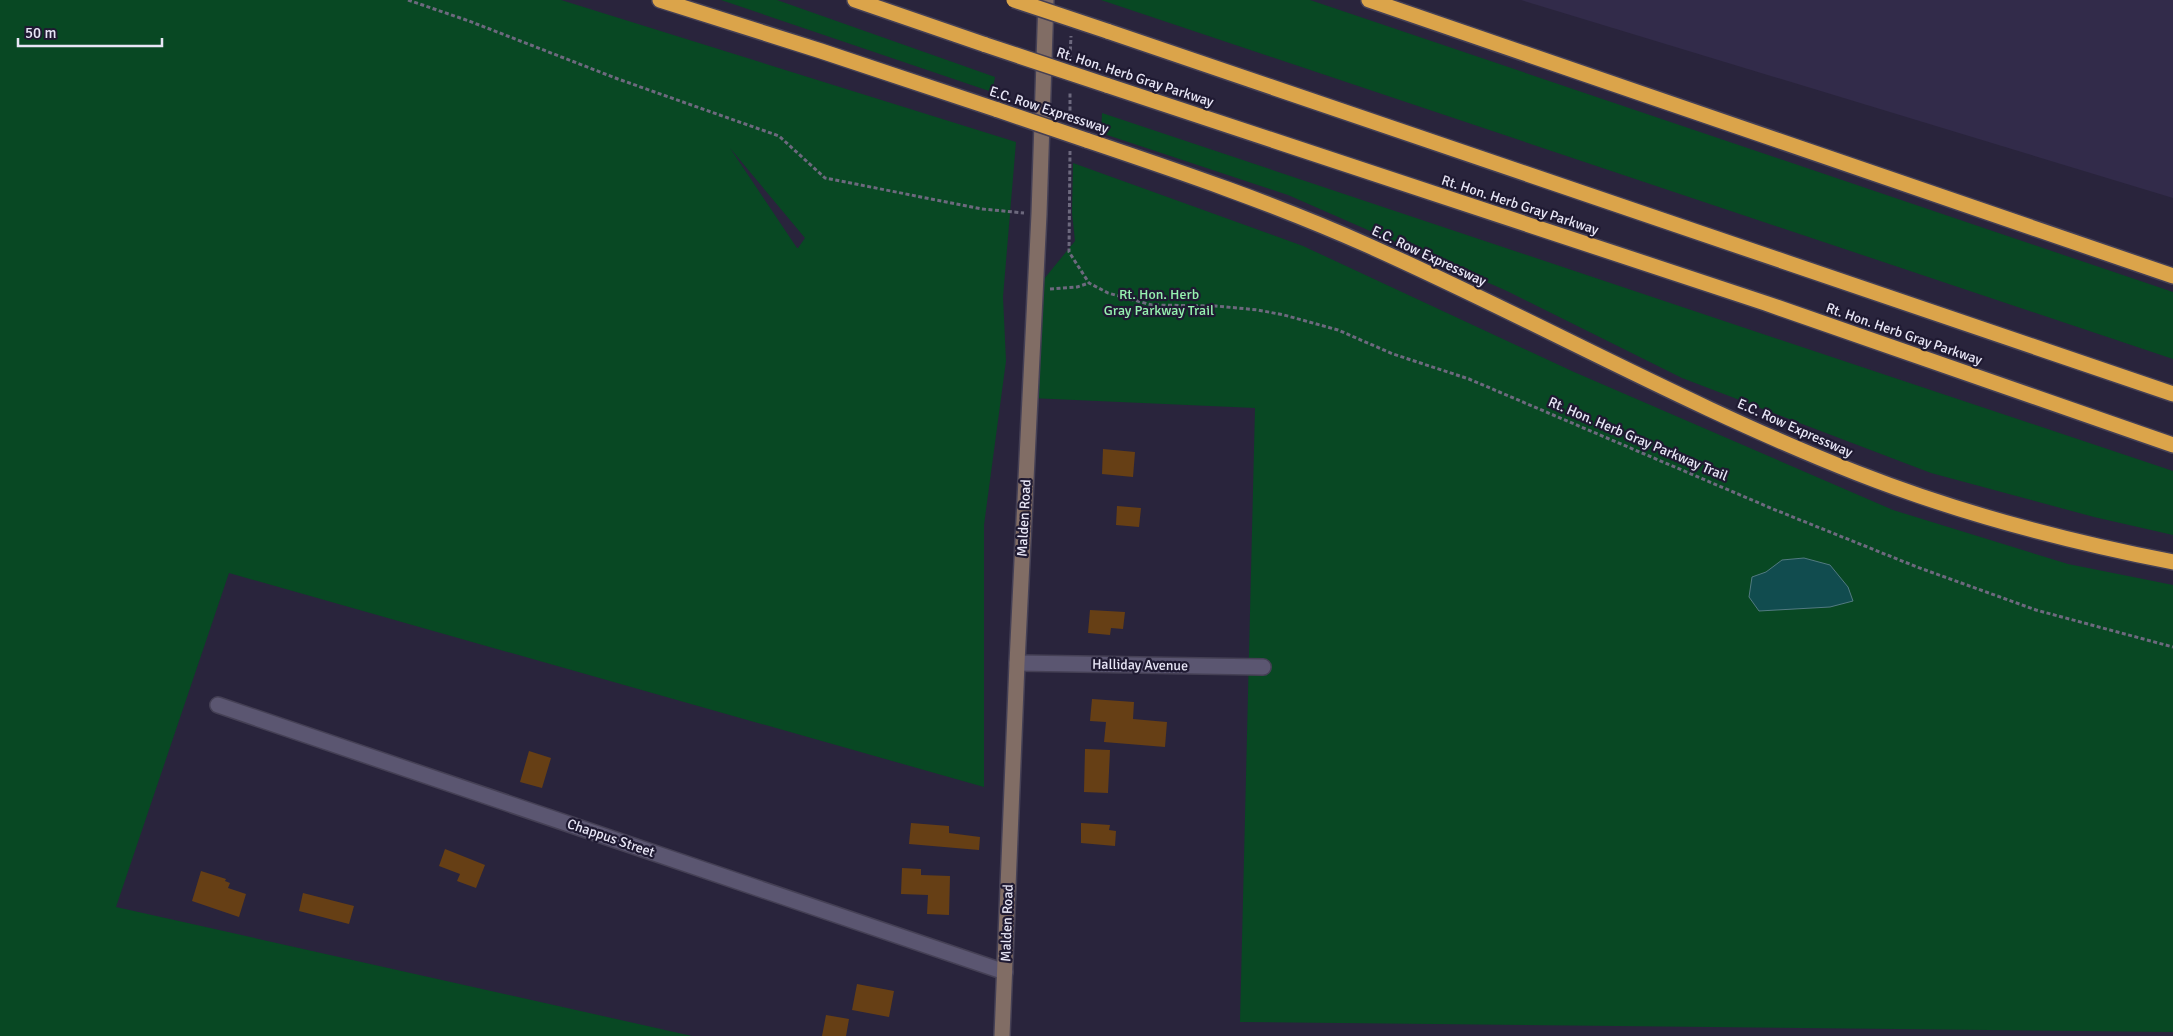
<svg xmlns="http://www.w3.org/2000/svg" width="2173" height="1036" font-family="Signika,sans-serif">
	<rect width="100%" height="100%" fill="#29243c"/>
	<path fill="#322b4a" d="M1521,0h652v198z"/>
	<path fill="#084823" fill-rule="evenodd" d="M0,0h561l455,142 -13,155 3,64 -22,164v262l-755,-214 -113,334 576,129h-692zM730,148l75,90 -7,10h-1z
		M721,0h56l218,77 -3,15z
		M1101,0h209l863,292v67z
		M1102,113l1071,358v64l-79,-18 -163,-44 -249,-95 -175,-87 -219,-96 -187,-62z
		M1073,163l230,83 271,126 319,138 175,54 105,21v447l-933,-10 15,-614 -225,-10 5,-108 40,-49 -3,-28z"/>
	<path fill="#114c4f" stroke="#527a81" d="M1804,558l26,7 18,22 5,14 -23,6 -71,4 -10,-14 3,-20 14,-5 16,-12z"/>
	<path fill="#663f15" d="M1103,449l32,3 -2,25 -31,-3z
		M1117,506l24,2 -2,19 -23,-2z
		M1090,610l35,2 -2,17 -12,-1 -1,7 -22,-2z
		M1092,699l42,3 -1,17 34,3 -2,25 -61,-5 2,-20 -16,-1z
		M1085,749l25,1 -2,43 -24,-1z
		M529,751l22,7 -9,30 -22,-6z
		M911,823l38,3v7l31,4 -1,13 -70,-6z
		M1081,823l29,2 -1,5 7,1 -1,15 -34,-3z
		M445,849l40,16 -9,23 -19,-7 3,-7 -21,-8z
		M902,868l19,1v6l29,1 -1,39 -22,-1 1,-19 -27,-1z
		M201,871l25,8 -1,2 5,2 -2,5 18,6 -7,23 -47,-16z
		M303,893l51,13 -5,18 -50,-13z
		M857,984l37,7 -5,26 -37,-7z
		M826,1015l23,4 -3,17h-24z"/>
	<g fill="none" stroke-linecap="round" stroke-linejoin="round">
		<defs>
			<path id="street" d="M1017,663l246,4
				M218,705l787,267"/>
			<path id="secondary" d="M1002,1036l15,-373 22,-449 7,-214"/>
			<path id="highway" d="M660,0l161,51 177,59
				M855,0l131,45
				M1369,0l804,276
				M1107,31l1066,363
				M1106,85l659,218 408,142
				M1086,140c95,32 189,64 281,105 164,73 322,162 490,228 102,40 208,68 316,89"/>
		</defs>
		<use href="#street" stroke="#454055" stroke-width="18"/>
		<use href="#secondary" stroke="#454055" stroke-width="18"/>
		<use href="#highway" stroke="#454055" stroke-width="18"/>
		<path stroke="#6d697e" stroke-width="3" stroke-dasharray="4 2.5" stroke-linecap="butt" d="M408,0l61,21 149,58 161,57 46,42 157,31 42,4
			M1070,57l1,-21
			M1070,117v-26
			M1070,151l-1,101 20,31 19,10 44,12 64,1 42,4 26,5 54,15 55,24 76,25 304,130 144,58 119,43 137,37
			M1050,289l27,-2 12,-4"/>
		<use href="#street" stroke="#5b5671" stroke-width="15"/>
		<use href="#secondary" stroke="#816d65" stroke-width="15"/>
		<use href="#highway" stroke="#dba44a" stroke-width="15"/>
		<defs>
			<path id="highway-bridge" d="M1014,0l93,31
				M986,45l120,40
				M998,110l88,30"/>
		</defs>
		<use href="#highway-bridge" stroke="#454055" stroke-width="18" stroke-linecap="butt"/>
		<use href="#highway-bridge" stroke="#dba44a" stroke-width="15"/>
	</g>
	<g text-anchor="middle" dominant-baseline="central" stroke-width="4.5" stroke-linejoin="round" paint-order="stroke">
		<g font-size="14" fill="#e8e6f6" stroke="#1f1a32">
			<text transform="translate(1135 77) rotate(18)">Rt. Hon. Herb Gray Parkway</text>
			<text transform="translate(1049 110) rotate(18)">E.C. Row Expressway</text>
			<text transform="translate(1520 205) rotate(18)">Rt. Hon. Herb Gray Parkway</text>
			<text transform="translate(1429 256) rotate(25)">E.C. Row Expressway</text>
			<text transform="translate(1904 334) rotate(19)">Rt. Hon. Herb Gray Parkway</text>
			<text transform="translate(1795 428) rotate(24)">E.C. Row Expressway</text>
			<text transform="translate(1638 439) rotate(23)">Rt. Hon. Herb Gray Parkway Trail</text>
			<text transform="translate(1024 518) rotate(-87)">Malden Road</text>
			<text transform="translate(1140 665) rotate(1)">Halliday Avenue</text>
			<text transform="translate(611 838) rotate(19)">Chappus Street</text>
			<text transform="translate(1007 923) rotate(-88)">Malden Road</text>
		</g>
		<g font-size="14" fill="#96f2b0" stroke="#1f1a32">
			<text x="1159" y="294">Rt. Hon. Herb<tspan x="1159" dy="16">Gray Parkway Trail</tspan></text>
		</g>
	</g>
	<path d="M18 38v8h144v-8" fill="none" stroke="#e8e6f6" stroke-width="2.5"/>
	<text x="25" y="38" font-size="15" fill="#e8e6f6" stroke="#1f1a32" stroke-width="4" paint-order="stroke">50 m</text>
</svg>
